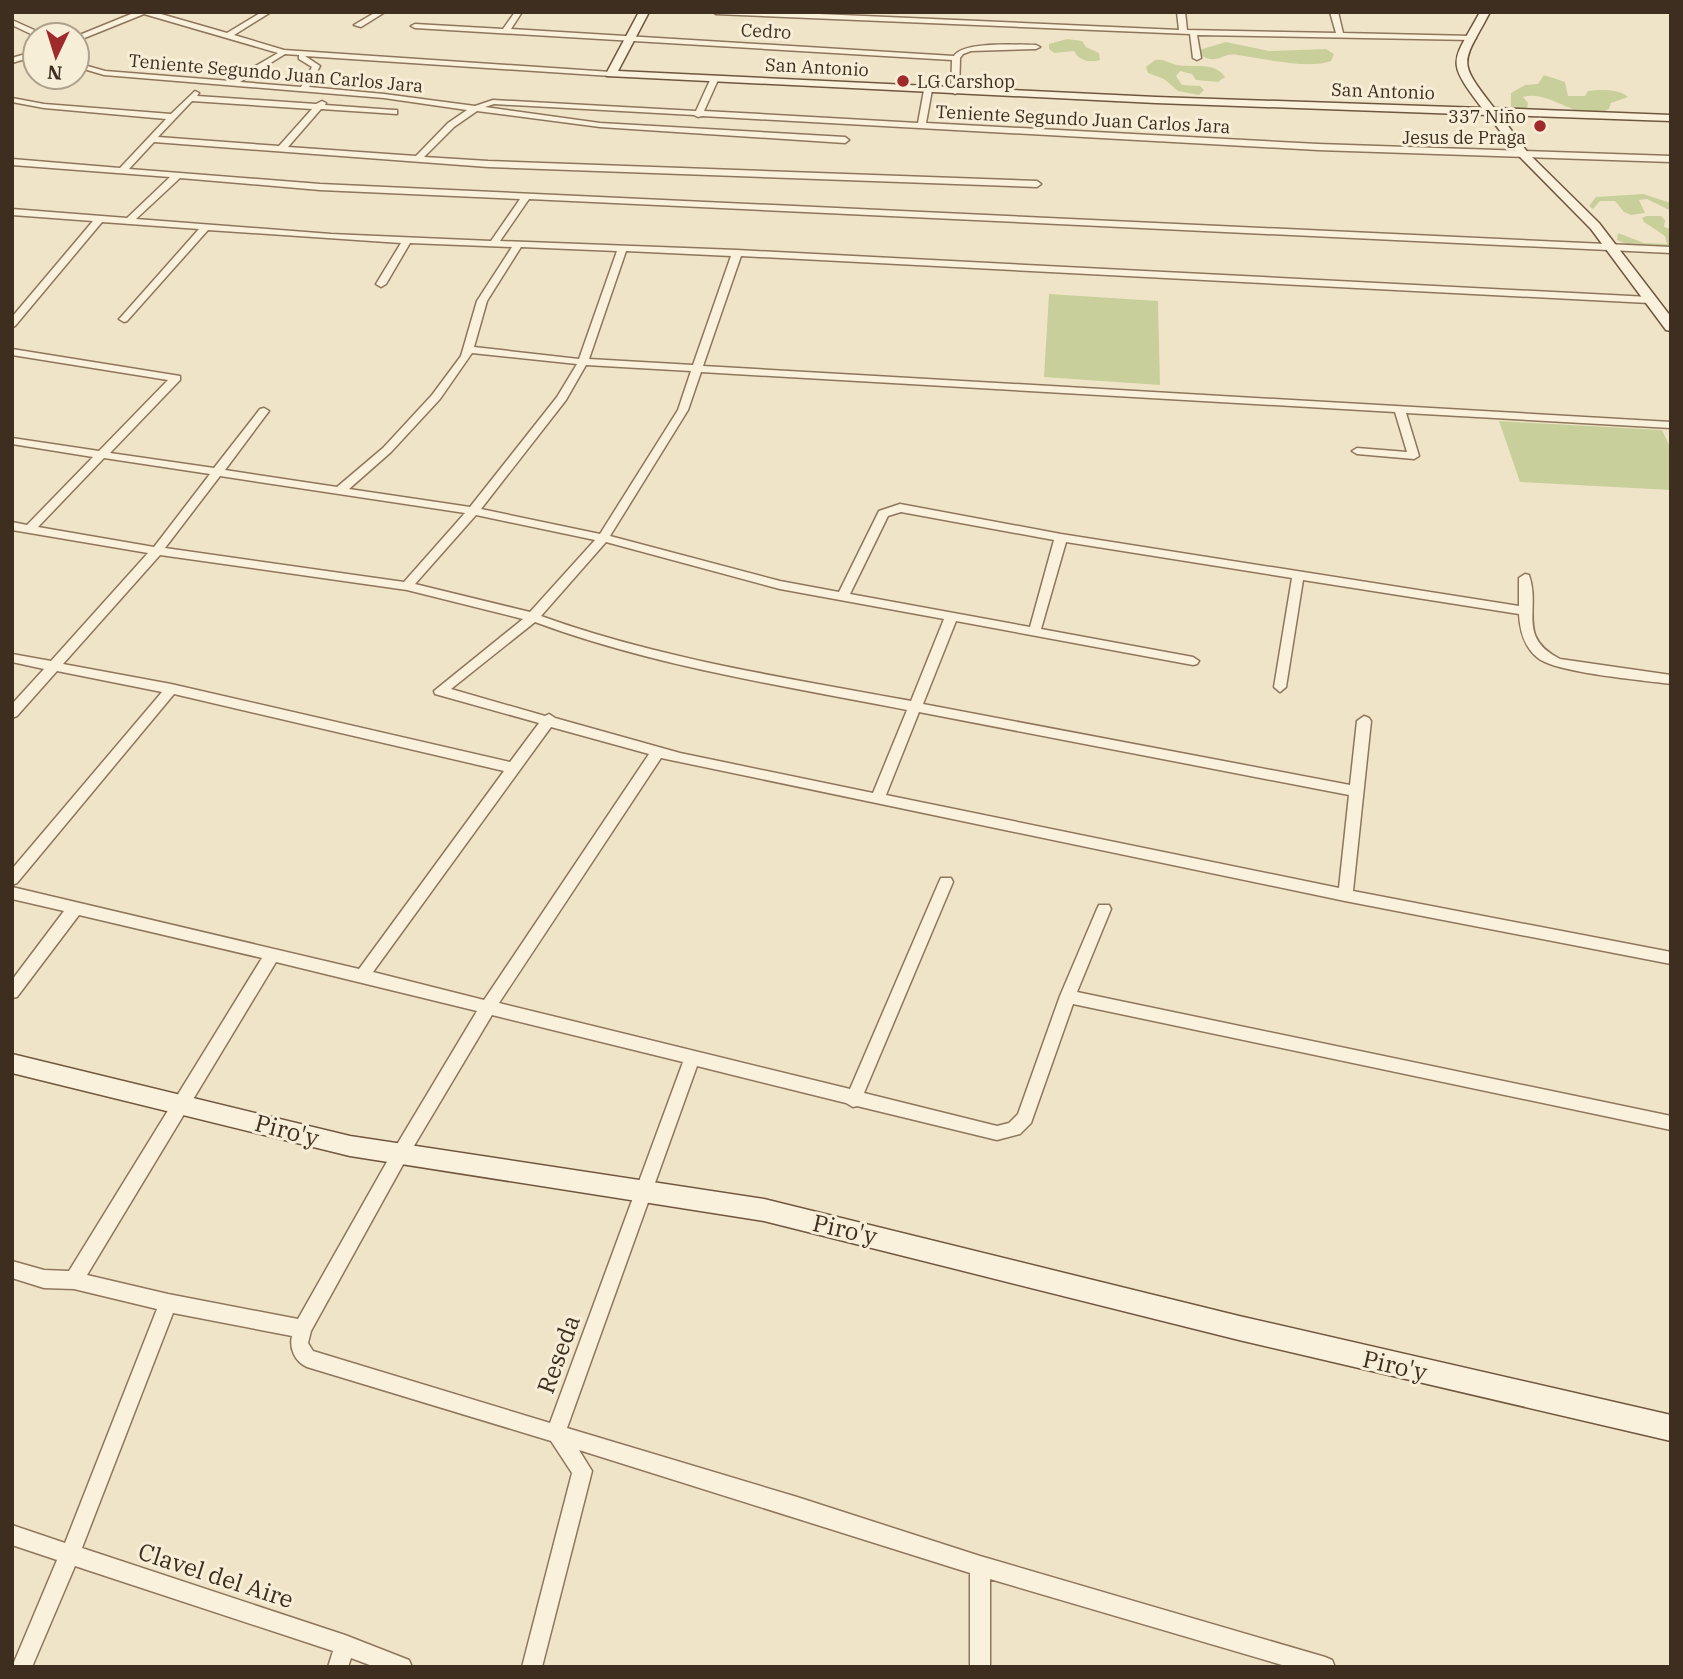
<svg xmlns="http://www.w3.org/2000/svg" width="1683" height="1679" font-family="'IBM Plex Serif',serif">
	<rect width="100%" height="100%" fill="#f0e4c8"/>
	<path fill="#c9cf9b" d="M1067,39l15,2 4,6 13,6 1,7c-9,3 -21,1 -26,-9l-20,2 -5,-4v-5z
		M1226,42l43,9 57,-2 8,5 -3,7c-23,9 -69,-3 -94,-6 -15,-3 -18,11 -37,0l-1,-5z
		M1155,60c10,-1 13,3 22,5 17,3 38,-4 48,12l-7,5 -22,-2 -4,-6 -12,-3 -4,5 6,9 18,1 4,4 -5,5 -21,-4 -14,-12 -16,-6 -2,-6z
		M1544,75l21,7 3,14h17l3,-5c11,-2 33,-2 40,6l-17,6 -2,6c-28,17 -58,-20 -86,-12l5,6 -1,6 -16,-2v-14l14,-8 13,-1z
		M1643,194l28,9v8l-24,-12 -8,1 6,13 -14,2 -7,-3 -9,-11h-15l-7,8 -4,-3 7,-9z
		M1646,216h15l4,4 -1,7 7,2v19l-40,-2 -14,-6 1,-7 26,10 23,1 -2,-8 -21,-14 -2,-4z
		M1049,294l109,7 2,84 -116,-8z
		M1499,421l163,9 9,19v41l-151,-8z"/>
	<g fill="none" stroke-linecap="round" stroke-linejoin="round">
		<defs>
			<path id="street" d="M136,12h18l73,21 35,-21h9l-37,23 50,15 327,22 4,2 -4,2 -306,-20 15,10 -11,21 75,7 91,12 18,-6 203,11 14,-31 4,-2 4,2 -14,31 214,12 6,-33 4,-2 4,2 -6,33 392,21 353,12v6l-353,-12 -616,-34 -4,1 -4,-2 -200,-11 -9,3 115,16 245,14 4,3 -4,3 -245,-16 -123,-16 -23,16 -30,30 64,4 549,20 4,3 -4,3 -549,-20 -334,-25 -25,27 191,15 1351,63v6l-1142,-54 -29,42 237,9 912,47 5,3 -5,3 -908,-47 -38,110 968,56v6l-265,-15 13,43 -5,3 -57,-5 -5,-3 5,-3 50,4 -12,-40 -694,-40 -13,38 -78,126 170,45 59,11 40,-81 21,-7 161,30 458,72v-28l6,-4 4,1c12,34 -13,62 31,84l111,16v9c-29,-4 -114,-11 -133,-26 -14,-11 -18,-27 -19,-44l-216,-34 -17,107 -6,5 -6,-5 18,-109 -226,-36 -25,87 152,28 6,4 -2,3 -4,1 -237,-44 -33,83 427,81 7,-64 7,-5 5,2 2,3 -18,170 318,61v12l-326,-63 -684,-143 -162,245 351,86 89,-207 2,-4h10l2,4 -89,211 133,33 12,-3 9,-9 42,-118 37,-87 2,-4h10l2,4 -34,83 594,124v14l-598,-126 -42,119 -11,11 -23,6 -140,-34 -4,1 -7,-4 -149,-37 -130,362 230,69 183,59 345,101 7,3 3,7h-46l-299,-88v88h-20v-94l-391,-123 13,21 -50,196h-20l50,-194 -21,-32 -244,-74c-12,-5 -18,-19 -15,-31l-119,-23 -91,235 263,87 64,25 3,7h-37l-24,-9 -3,9h-20l5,-16 -258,-85 -43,101h-20l45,-107 -45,-15v-20l53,18 92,-234 -83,-20 -30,-1 -32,-10v-17l32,9 25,1 193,-313 -183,-43 -62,82 -5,1v-18l52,-69 -52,-12v-12l347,82 145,-198 -330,-77 -157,189 -5,2v-16l150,-177 -105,-21 -40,45 -5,2v-14l32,-35 -32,-7v-8l39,7 97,-108 -136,-23v-8l15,3 66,-68 -81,-13v-6l87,13 69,-71 -156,-25v-6l168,27v4l-70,73 104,15 46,-59 4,-1 5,3 -44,59 112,17 46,-39 49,-53 29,-39 16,-55 35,-54 -102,-4 -24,41 -5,3 -5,-3 25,-41 -193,-13 -81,91 -3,1 -5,-3 2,-2 78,-88 -97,-7 -87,104 -3,1v-10l81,-96 -81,-6v-6l115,9 43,-41 -158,-12v-6l108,9 46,-49 -122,-11 -32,-6v-4l32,6 127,10 24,-23 4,2 -2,3 119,8 6,-3 4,2 -1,2 69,5h3v4l-76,-5 -33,38 128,9 32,-33 19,-13 -83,-12 -280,-23 -27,-8v-4l28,8 125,10 48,-28 -134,-39 -67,27v-5zM285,54l14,1v4l13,8 -11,20 -61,-5zM192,101l120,8 -33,37 -121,-9zM180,178l140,12 200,9 -29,42 -160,-7 -195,-15zM521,247l96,4 -38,108 -105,-12 13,-46zM626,251l105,5 -38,109 -104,-6zM472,353l105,11 -20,33 -87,110 -121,-18 42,-37 49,-53zM586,365l105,6 -13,39 -78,124 -119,-25 85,-109zM104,458l106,16 -56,73 -116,-20zM220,476l245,37 -61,69 -239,-34zM901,512l153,28 -24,87 -180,-33 38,-78zM476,515l119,25 -65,72 -115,-28zM606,542l174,47 164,30 -33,82c-124,-23 -251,-42 -370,-85zM160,555l247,35 116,29 -89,72 1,3 104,29 -29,39 -339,-78 -108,-20zM535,622c118,44 249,64 372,88l-34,83 -193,-40 -125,-35 -6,-4 -4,2 -94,-27zM919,712l430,83 -10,93 -453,-93zM551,727l98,27 -165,246 -111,-28zM276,962l201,49 -84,140 -95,168 -130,-25 -81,-19zM492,1015l191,47 -133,361 -237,-72 -5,-8 3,-12 94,-170z
				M376,12h9l-24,15 -7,-2z
				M515,12h7l-11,17 443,27c9,-15 64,-11 82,-11l4,2 -4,2 -65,2 -8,3 -3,4 -1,34 -4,2 -4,-2 1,-32 -537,-32 -4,-2 4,-2 88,5z
				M713,12h60l406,18 -2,-18h8l2,18 149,3 -6,-21h8l5,21 129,3 4,2 -4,2 -275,-5 4,23 -4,2 -4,-2 -3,-24 -474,-20z
				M12,20l29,13 1,2 -7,1 -23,-11z
				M35,51v5l-23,7v-5z"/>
			<path id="secondary" d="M639,12h10l-31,59 538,26 326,11c-37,-49 -30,-44 -2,-96h10c-28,53 -34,47 4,96l177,7v6l-171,-6 28,38 71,70 72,94v14l-5,-1 -75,-101 -71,-72 -32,-42 -332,-12 -549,-27 -1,-2z
				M12,1054l338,82 414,63 475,117 432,99v26l-432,-101 -475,-119 -414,-65 -338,-83z"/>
		</defs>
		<use href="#street" stroke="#8d765c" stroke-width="3"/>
		<use href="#secondary" stroke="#6f573f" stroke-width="3"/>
		<use href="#street" fill="#faf1dc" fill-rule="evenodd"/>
		<use href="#secondary" fill="#faf1dc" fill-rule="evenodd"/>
	</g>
	<g fill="#9e2a2b" stroke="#f7eed8" stroke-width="2.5">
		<circle cx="903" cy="81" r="7"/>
		<circle cx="1540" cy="126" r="7"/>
	</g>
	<g text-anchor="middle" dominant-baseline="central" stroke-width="6" stroke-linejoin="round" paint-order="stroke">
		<g font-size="18" fill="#3d2e20" stroke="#f7eed8">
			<text transform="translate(766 31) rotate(3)">Cedro</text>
			<text transform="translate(817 67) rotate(3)">San Antonio</text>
			<text transform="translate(276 73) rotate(5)">Teniente Segundo Juan Carlos Jara</text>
			<text transform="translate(1383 91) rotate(2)">San Antonio</text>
			<text transform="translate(1083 119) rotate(3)">Teniente Segundo Juan Carlos Jara</text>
		</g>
		<g font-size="18" fill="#3d2e20" stroke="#f7eed8" text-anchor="start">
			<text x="917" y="81">LG Carshop</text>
			<text x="1526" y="116" text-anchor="end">337 Niño<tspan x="1526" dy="21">Jesus de Praga</tspan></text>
		</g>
		<g font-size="24" fill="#3d2e20" stroke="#f7eed8">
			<text transform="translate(287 1130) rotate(15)">Piro'y</text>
			<text transform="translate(845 1229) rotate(13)">Piro'y</text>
			<text transform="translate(558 1354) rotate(-70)">Reseda</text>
			<text transform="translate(1395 1365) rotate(13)">Piro'y</text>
			<text transform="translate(216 1575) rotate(18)">Clavel del Aire</text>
		</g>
	</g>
	<rect width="1683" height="1679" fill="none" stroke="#3d2e20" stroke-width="28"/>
	<g transform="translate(56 56) rotate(184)"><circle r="33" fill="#f7eed8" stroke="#ada18e" stroke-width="2"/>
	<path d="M0-5L12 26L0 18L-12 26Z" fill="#9e2a2b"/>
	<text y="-10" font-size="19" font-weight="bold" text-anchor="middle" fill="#3d2e20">N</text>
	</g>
</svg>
